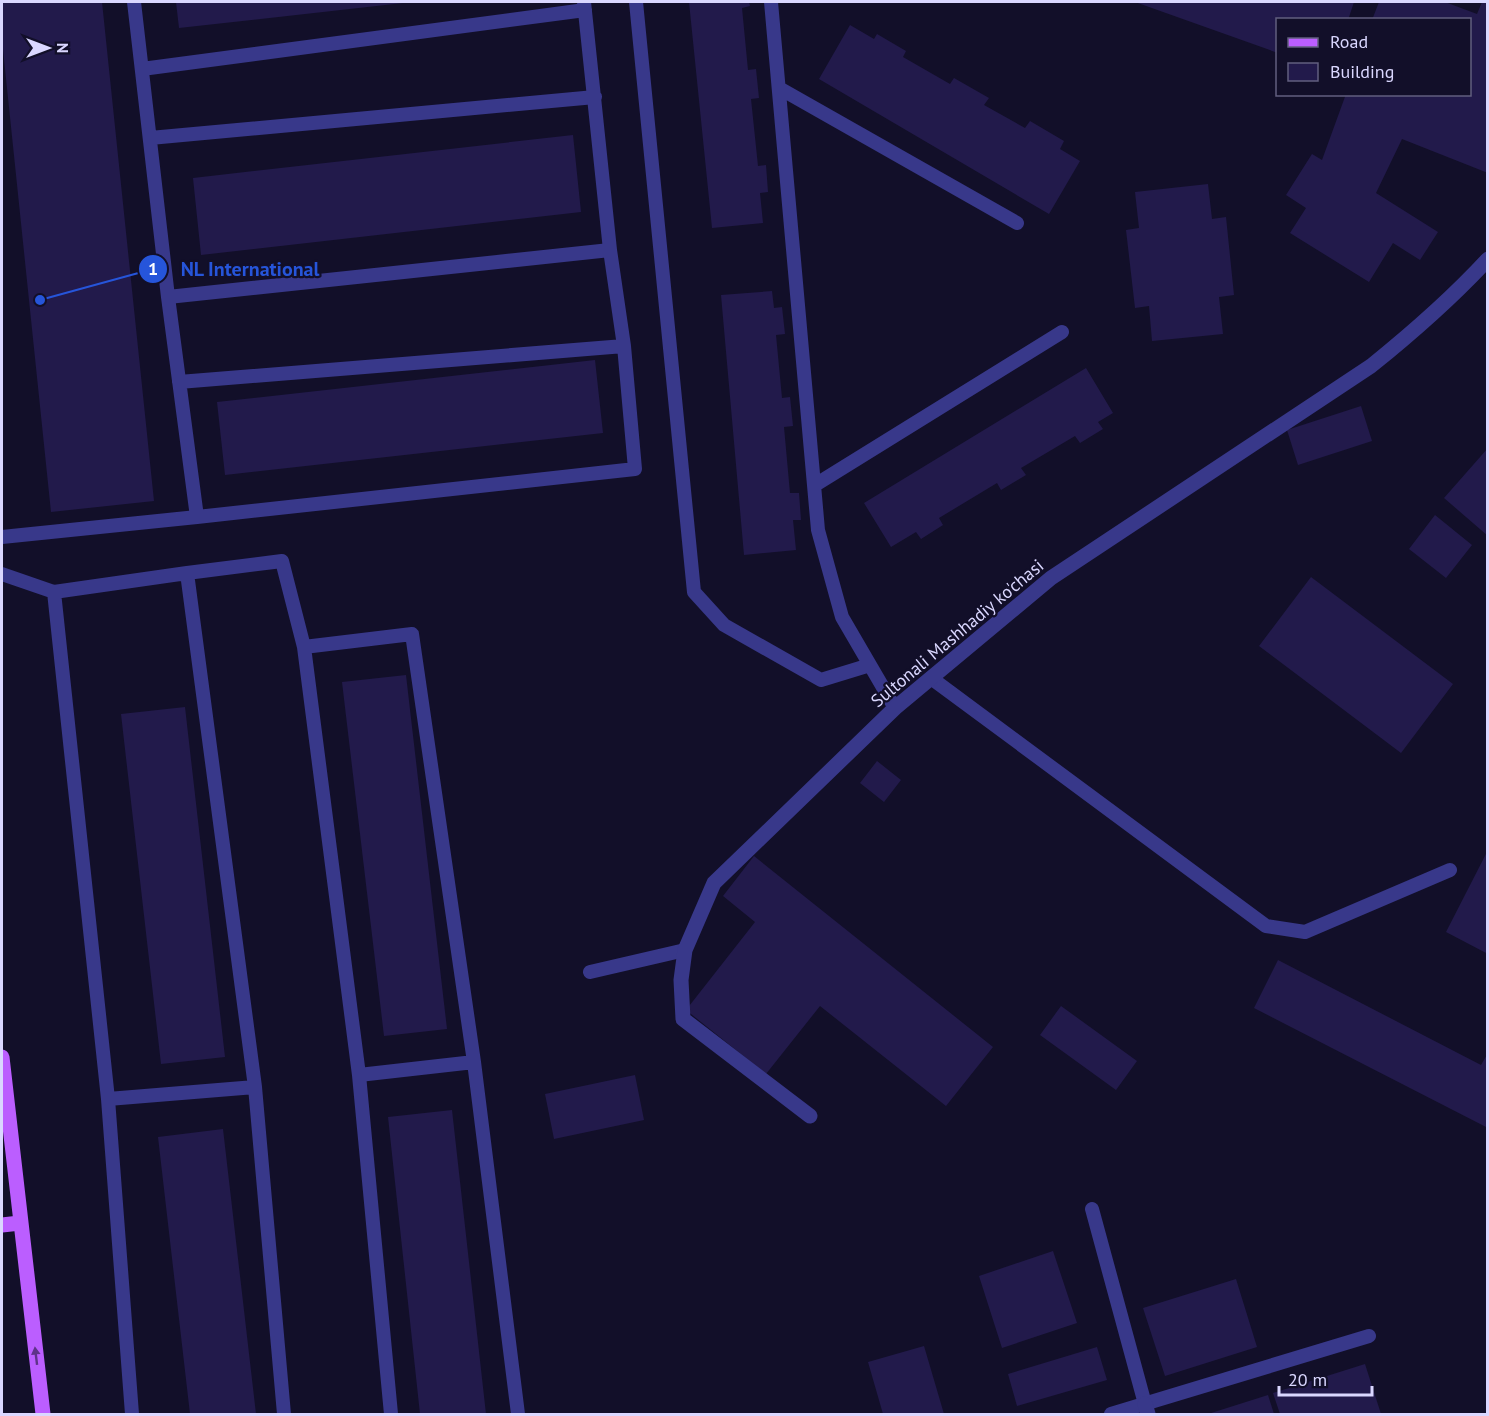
<svg xmlns="http://www.w3.org/2000/svg" width="1489" height="1416" font-family="'PT Sans',sans-serif">
	<rect width="100%" height="100%" fill="#120f29"/>
	<path fill="#221a4b" d="M2,2h100l52,499 -103,11 -49,-472z
		M176,2h227v1l-224,25z
		M689,2h60l1,4 -8,2 6,62 8,-1 3,29 -8,1 7,67 8,-1 2,27 -8,1 3,30 -51,5z
		M1135,2h219l-6,18h-70v33z
		M1379,2h66l32,12 5,-12h6v171l-86,-34 -26,54 62,39 -18,28 -27,-17 -24,39 -79,-49 16,-25 -20,-13 26,-41 10,6 24,-66h124v-74h-98z
		M850,25l24,14 3,-5 29,17 -3,6 47,27 4,-6 35,20 -5,7 41,23 5,-7 34,20 -4,8 20,12 -31,53 -230,-135z
		M573,135l8,77 -380,43 -8,-77z
		M1208,184l4,35 14,-2 8,78 -15,2 4,37 -71,7 -3,-35 -14,2 -9,-78 13,-2 -4,-36z
		M772,291l2,17 8,-1 3,27 -9,1 6,63 8,-1 3,29 -9,1 6,66h9l2,27h-8l3,30 -52,5 -23,-260z
		M595,360l8,73 -378,42 -8,-73z
		M1086,368l27,45 -15,9 5,7 -23,14 -5,-7 -54,32 5,7 -25,15 -4,-7 -58,35 4,7 -22,14 -5,-7 -25,15 -27,-44z
		M1361,406l11,35 -74,24 -11,-35z
		M1488,448v88l-44,-38z
		M1435,515l37,30 -26,33 -37,-29z
		M1311,577l142,107 -52,69 -142,-107z
		M406,675l41,354 -63,7 -42,-354z
		M185,707l40,350 -64,7 -40,-350z
		M877,761l24,19 -17,22 -24,-19z
		M1488,850v104l-42,-22z
		M754,856l239,191 -47,59 -126,-100 -54,68 -80,-64 69,-88 -32,-26z
		M1278,960l203,105 7,-12v75l-234,-120z
		M1061,1006l76,55 -21,29 -76,-55z
		M635,1075l9,45 -90,19 -9,-45z
		M452,1110l34,304h-66l-32,-297z
		M223,1129l33,285h-66l-32,-277z
		M1053,1251l24,72 -75,25 -23,-72z
		M1236,1279l21,68 -92,29 -22,-68z
		M924,1346l20,68h-61l-15,-52z
		M1097,1347l10,33 -90,26 -9,-32z
		M1365,1364l16,50h-101l-7,-21z
		M1268,1395l6,19h-66z"/>
	<g fill="none" stroke-linecap="round" stroke-linejoin="round">
		<path stroke="#38388a" stroke-width="14" d="M636,2l58,590 30,33 97,55 49,-15
			M771,2l47,528 24,87 53,91
			M142,69l443,-59
			M779,88l238,135
			M150,138l445,-41
			M168,297l442,-47
			M179,382l445,-36
			M815,485l247,-153
			M197,517l438,-48 -11,-123 -14,-96 -26,-248
			M2,537l195,-20 -29,-220 -34,-295
			M187,573l95,-12 22,86 108,-13 62,428 44,352
			M2,574l52,18 133,-19 68,514 29,327
			M54,592l54,507 24,315
			M304,647l55,428 32,339
			M931,678l335,248 39,6 145,-62
			M590,972l95,-22
			M359,1075l115,-13
			M108,1099l147,-12
			M1092,1209l53,195
			M1111,1414l258,-78"/>
		<path stroke="#38388a" stroke-width="15" d="M810,1116l-127,-97 -2,-39 4,-30 29,-67 181,-175 156,-130 320,-212c41,-33 81,-68 117,-107
			M1145,1404l3,10"/>
		<path stroke="#bb5eff" stroke-width="15" d="M2,1057l41,357
			M2,1225l18,-2"/>
	</g>
	<defs><path id="oneway-solid" d="M-6-.8H1V-3.2L6.5 0L1 3.2V.8H-6Z" transform="scale(1.5)"/></defs>
	<use fill="#5e3389" href="#oneway-solid" transform="translate(36 1356) rotate(-97)"/>
	<g text-anchor="middle" dominant-baseline="central" stroke-width="4.5" stroke-linejoin="round" paint-order="stroke">
		<g font-size="18" fill="#dad7ff" stroke="#120f29">
			<text transform="translate(957 633) rotate(-40)">Sultonali Mashhadiy ko'chasi</text>
		</g>
	</g>
	<path fill="none" stroke="#2655da" stroke-width="2" d="M40 300L153 269"/>
	<g fill="#2655da" stroke="#120f29" stroke-width="2">
		<circle cx="40" cy="300" r="6"/>
		<circle cx="153" cy="269" r="15"/>
	</g>
	<g font-size="18" text-anchor="middle" font-weight="bold" fill="#fff">
		<text x="153" y="275">1</text>
	</g>
	<g font-size="20" text-anchor="middle" font-weight="bold" fill="#2655da" stroke="#120f29" stroke-width="4.5" stroke-linejoin="round" paint-order="stroke">
		<text x="250" y="276">NL International</text>
	</g>
	<rect width="1489" height="1416" fill="none" stroke="#dad7ff" stroke-width="6"/>
	<rect x="1276" y="18" width="195" height="78" fill="#120f29" stroke="#625f7f" stroke-width="1.5"/>
	<rect x="1288" y="38" width="30" height="9" fill="#bb5eff" stroke="#625f7f" stroke-width="1.5"/>
	<text x="1330" y="48" font-size="18" fill="#dad7ff">Road</text>
	<rect x="1288" y="63" width="30" height="18" fill="#221a4b" stroke="#625f7f" stroke-width="1.5"/>
	<text x="1330" y="78" font-size="18" fill="#dad7ff">Building</text>
	<g transform="translate(48 48) rotate(90)" stroke="#120f29" stroke-width="4.5" paint-order="stroke">
	<path d="M0-4.5L10 22L0 15L-10 22Z" fill="#dad7ff"/>
	<text y="-9" font-size="16" font-weight="bold" text-anchor="middle" fill="#dad7ff">N</text>
	</g>
	<path d="M1279 1386v9h93v-9" fill="none" stroke="#dad7ff" stroke-width="3"/>
	<text x="1288" y="1386" font-size="18" fill="#dad7ff" stroke="#120f29" stroke-width="4.5" paint-order="stroke">20 m</text>
</svg>
